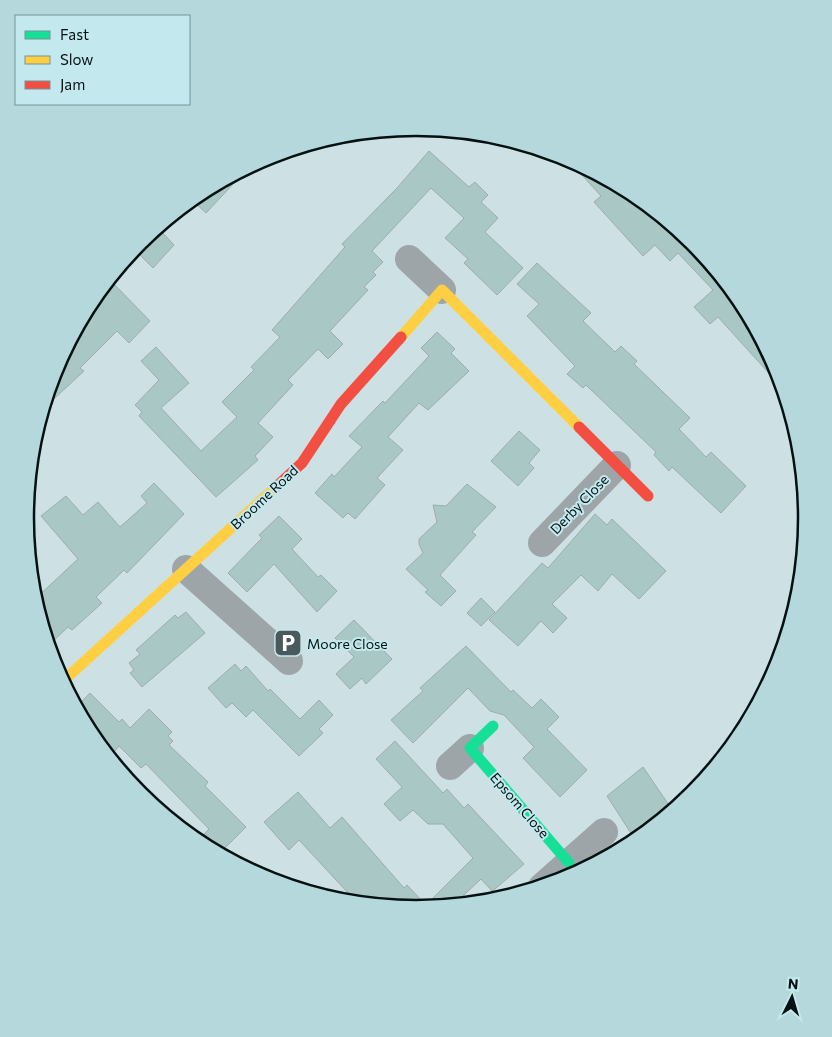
<svg xmlns="http://www.w3.org/2000/svg" width="832" height="1037" font-family="Commissioner,sans-serif">
	<rect width="100%" height="100%" fill="#cde1e4"/>
	<path fill="#a9c8c5" stroke="#9dacac" d="M429,151l40,36 6,-5 13,13 -7,7 17,16 -13,14 38,36 -26,27 -33,-32 4,-4 -23,-21 19,-20 -33,-30 -59,63 11,11 -10,10 3,3 -12,12 4,3 -38,41 13,13 -15,15 -10,-10 -30,31 5,5 -35,38 15,14 -18,19 3,4 -42,37 -77,-81 3,-4 -7,-7 24,-25 -18,-19 15,-14 33,36 -28,25 40,43 36,-34 -15,-15 32,-32 -3,-3 29,-30 -8,-7 73,-83 -3,-3 55,-56z
		M573,161l57,31 21,22 3,-3 39,31 48,60 39,76 -4,3 -58,-64 -8,7 -16,-17 19,-17 -35,-37 -8,8 -15,-16 -12,11 -49,-54 7,-6 -30,-33z
		M249,167l-43,46 -15,-14 8,-6z
		M154,230h6l14,15 -21,23 -19,-19z
		M537,263l54,50 -8,8 32,31 6,-6 16,15 -3,3 56,54 -11,11 27,28 5,-5 35,34 -25,27 -49,-46 -3,4 -15,-16 2,-3 -70,-67 -3,3 -16,-14 8,-8 -48,-50 12,-12 -22,-20z
		M109,279l41,42 -21,22 -12,-12 -37,37 4,3 -41,38 12,-40 36,-68z
		M437,332l18,17 -4,4 18,18 -41,39 -9,-7 -31,34 15,13 -26,28 8,7 -30,34 -7,-6 -5,5 -28,-25 17,-19 2,3 28,-30 -13,-11 34,-35 2,2 44,-47 -8,-8z
		M519,431l21,19 -11,13 5,5 -16,18 -27,-25z
		M154,483l30,31 -57,59 -3,-3 -28,27 6,6 -30,27 -4,-3 -20,19 -14,-46 44,-41 -37,-43 25,-20 17,19 15,-13 22,25 27,-24 -6,-7z
		M467,484l29,23 -24,25 4,3 -36,40 16,16 -15,15 -16,-14 3,-2 -22,-21 17,-16 -4,-9v-5l18,-17 -4,-17 13,1z
		M595,514l12,11 5,-6 54,52 -27,28 -27,-25 -14,17 -17,-16 -29,29 15,14 -14,15 -12,-12 -23,25 -29,-26 53,-57 6,5z
		M279,516l23,23 -10,10 26,28 3,-2 16,16 -20,21 -43,-48 -27,28 -19,-19 34,-35 -3,-3z
		M481,598l14,14 -14,14 -14,-13z
		M186,612l19,21 -63,54 -12,-14 4,-3 -5,-7 11,-9 -4,-4 39,-35 3,3z
		M354,620l38,39 -26,25 -4,-6 -12,11 -14,-15 18,-17 -19,-19z
		M466,646l45,46 2,-2 19,18 9,-9 18,18 -12,12 40,41 -27,27 -37,-39 11,-11 -30,-32 -14,-4 -22,-23 -55,55 -22,-23 32,-29 -3,-3z
		M235,664l6,7 5,-5 22,25 2,-2 30,30 19,-19 14,15 -14,14 4,4 -24,23 -46,-46 -7,7 -14,-14 -6,5 -18,-20z
		M90,693l29,29 3,-3 8,9 19,-19 23,23 -4,4 5,5 -4,4 39,37 -3,4 41,41 -27,27 -23,-12 13,-13 -63,-65 -5,4 -22,-22 -5,6 -31,-32 3,-5 -9,-9z
		M395,741l48,52 4,-4 17,19 4,-4 56,60 -29,25 -3,2 -11,-12 -29,27 -36,4 -76,-8 9,-8 -50,-54 -10,10 -25,-28 34,-30 32,36 12,-11 62,71 3,-3 19,20 47,-47 -30,-34h-15l-15,-14 -13,11 -16,-17 18,-17 -26,-28z
		M643,767l30,44 -37,30 -29,-45z"/>
	<g fill="none" stroke-linecap="round" stroke-linejoin="round">
		<path stroke="#9da5a8" stroke-width="28" d="M409,259l33,31
			M542,543l75,-78
			M186,569l103,92
			M450,766l20,-18
			M542,887l62,-55"/>
		<path stroke="#16e098" stroke-width="11" d="M493,726l-23,22 99,115"/>
		<path stroke="#ffcf43" stroke-width="11" d="M401,337l41,-47 137,137
			M62,682l214,-195"/>
		<path stroke="#f24e42" stroke-width="11" d="M579,427l69,69
			M276,487l26,-24 39,-59 60,-67"/>
	</g>
	<defs>
		<symbol id="parking-square" viewBox="-11 -11 22 22"><rect x="-9" y="-9" width="18" height="18" rx="4" fill="#4a5a5c" stroke="#c3e9ee"/><path d="M-3.5-5.5H1a3.5 3.5 0 0 1 0 7H-1V5.5H-3.5ZM-1-3.4V-.6H.8a1.4 1.4 0 0 0 0-2.8Z" fill="#fff"/></symbol>
	</defs>
	<g fill-rule="evenodd">
		<use href="#parking-square" x="272" y="627" width="32" height="32"/>
	</g>
	<g text-anchor="middle" dominant-baseline="central" stroke-width="4" stroke-linejoin="round" paint-order="stroke">
		<g font-size="14" fill="#041112" stroke="#c3e9ee">
			<text transform="translate(264 497) rotate(-43)">Broome Road</text>
			<text transform="translate(579 504) rotate(-46)">Derby Close</text>
			<text transform="translate(520 805) rotate(49)">Epsom Close</text>
		</g>
		<g font-size="14" fill="#041112" stroke="#c3e9ee" text-anchor="start">
			<text x="307" y="643">Moore Close</text>
		</g>
	</g>
	<path d="M0 0H832V1037H0ZM34 518a382 382 0 1 1 764 0a382 382 0 1 1-764 0Z" fill="#b4d8dc" fill-rule="evenodd"/>
	<path fill="none" stroke="#041112" stroke-width="2.5" d="M34 518a382 382 0 1 1 764 0a382 382 0 1 1-764 0Z"/>
	<rect x="15" y="15" width="175" height="90" fill="#c3e9ee" stroke="#779396"/>
	<rect x="25" y="31" width="25" height="8" fill="#16e098" stroke="#779396"/>
	<text x="60" y="40" font-size="15" fill="#041112">Fast</text>
	<rect x="25" y="56" width="25" height="8" fill="#ffcf43" stroke="#779396"/>
	<text x="60" y="65" font-size="15" fill="#041112">Slow</text>
	<rect x="25" y="81" width="25" height="8" fill="#f24e42" stroke="#779396"/>
	<text x="60" y="90" font-size="15" fill="#041112">Jam</text>
	<g transform="translate(792 997) rotate(5)" stroke="#c3e9ee" stroke-width="4" paint-order="stroke">
	<path d="M0-4L9 19L0 12L-9 19Z" fill="#041112"/>
	<text y="-8" font-size="14" font-weight="bold" text-anchor="middle" fill="#041112">N</text>
	</g>
</svg>
